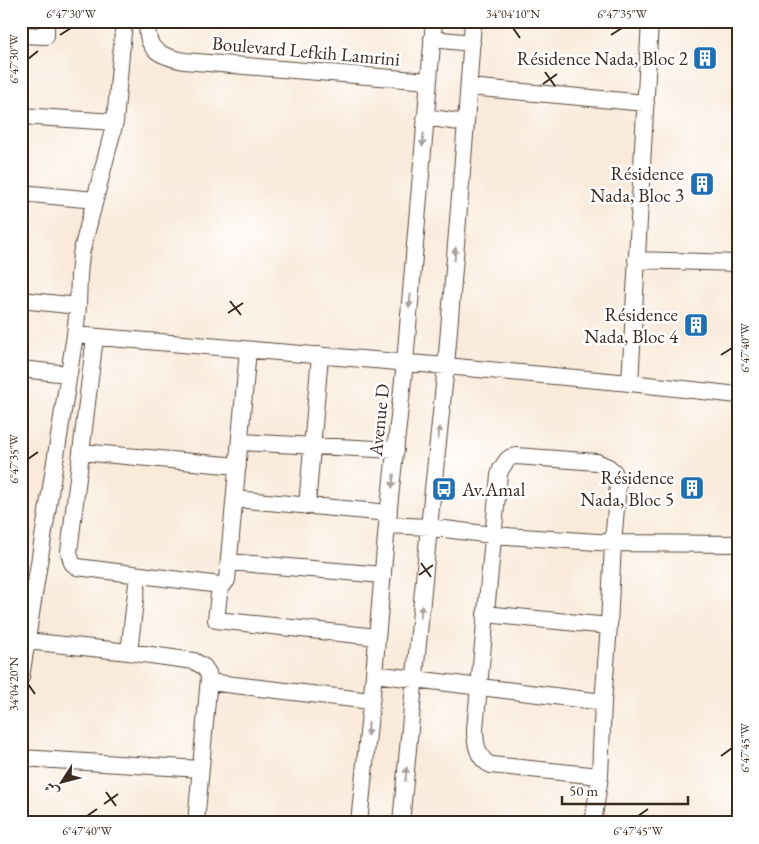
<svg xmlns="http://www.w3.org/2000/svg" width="759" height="844" font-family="'EB Garamond',Amiri,serif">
	<rect width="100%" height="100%" fill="#fff"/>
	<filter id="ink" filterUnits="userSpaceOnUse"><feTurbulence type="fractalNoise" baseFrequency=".02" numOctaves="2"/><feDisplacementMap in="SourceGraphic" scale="10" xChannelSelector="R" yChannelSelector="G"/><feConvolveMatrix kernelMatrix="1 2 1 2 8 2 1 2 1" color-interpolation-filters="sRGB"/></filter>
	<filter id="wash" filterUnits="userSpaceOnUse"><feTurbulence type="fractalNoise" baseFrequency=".0096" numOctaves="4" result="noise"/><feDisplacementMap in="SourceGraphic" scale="20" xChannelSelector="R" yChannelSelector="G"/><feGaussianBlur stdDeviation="1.12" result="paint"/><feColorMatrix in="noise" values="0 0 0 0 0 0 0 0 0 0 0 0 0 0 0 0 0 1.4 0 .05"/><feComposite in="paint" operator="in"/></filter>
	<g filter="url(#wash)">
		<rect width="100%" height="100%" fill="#f9eada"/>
	</g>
	<g filter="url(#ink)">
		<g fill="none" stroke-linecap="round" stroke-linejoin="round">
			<defs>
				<path id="minor" d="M148,21c-4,29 12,35 36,40l244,20
					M21,35l25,1v-15
					M432,39l40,4
					M469,87l177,16
					M21,116l94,6
					M425,117l41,6
					M21,193l74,7
					M636,260l102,3
					M21,300l57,6
					M75,335l371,31 184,17 108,12
					M95,337l-26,215 3,11 5,4 143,18 4,-1 3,-4 21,-230
					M21,369l47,5
					M630,383l20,-362
					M240,442l156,8
					M81,452l157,14
					M235,499l154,14
					M307,506l13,-151
					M387,525l42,2 63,8 121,8 125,1
					M229,562l154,13
					M220,585l-4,35 161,17
					M485,614l124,12
					M27,641l102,11 65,9 10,6 4,6 1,5 -13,145
					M129,652l9,-77
					M374,674l229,28
					M21,677l54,-342 3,-29 1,-31 2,-21 34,-132 9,-101
					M209,682l162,19
					M21,758l180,11
					M359,823l15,-149 13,-149 18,-163 29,-341
					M401,823l28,-296 17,-161 20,-243 7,-102
					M593,823l7,-47 3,-74 6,-76 4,-83 5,-58 -4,-13 -6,-5 -11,-5 -81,-6 -5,1 -4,3 -6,9 -2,6 -24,254c0,14 2,30 16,36l109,11"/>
			</defs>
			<use href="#minor" stroke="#58473a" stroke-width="18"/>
			<use href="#minor" stroke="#fff" stroke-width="16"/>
		</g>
		<defs><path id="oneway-solid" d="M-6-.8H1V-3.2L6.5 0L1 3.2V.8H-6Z" transform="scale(1.25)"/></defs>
		<g fill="#a79f9a">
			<use href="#oneway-solid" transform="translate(423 140) rotate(95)"/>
			<use href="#oneway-solid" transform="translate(455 254) rotate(-85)"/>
			<use href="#oneway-solid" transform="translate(410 301) rotate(95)"/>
			<use href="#oneway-solid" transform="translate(439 433) rotate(-84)"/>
			<use href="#oneway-solid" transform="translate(393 481) rotate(97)"/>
			<use href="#oneway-solid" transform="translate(421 612) rotate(-85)"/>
			<use href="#oneway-solid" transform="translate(368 729) rotate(96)"/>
			<use href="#oneway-solid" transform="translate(406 774) rotate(-85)"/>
		</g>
	</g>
	<path fill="none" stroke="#3b2a1e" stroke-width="2" d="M513,28l7,10M60,35l11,-7M611,35l11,-7M28,59l10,-8M545,72l10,14M543,84l14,-10M230,301l11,14M228,313l15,-10M721,355l11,-7M28,459l10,-7M421,563l10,14M419,575l14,-10M28,684l7,10M721,756l11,-8M106,792l10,14M104,804l14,-10M87,816l10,-7M638,816l10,-7"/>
	<defs>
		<symbol id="building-square" viewBox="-11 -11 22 22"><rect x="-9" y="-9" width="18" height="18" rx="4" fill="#1f6fb2" stroke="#fff"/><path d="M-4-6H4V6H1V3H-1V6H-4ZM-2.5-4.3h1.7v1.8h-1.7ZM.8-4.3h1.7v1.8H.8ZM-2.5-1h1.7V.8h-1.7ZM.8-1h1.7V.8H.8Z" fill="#fff"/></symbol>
		<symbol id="bus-square" viewBox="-11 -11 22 22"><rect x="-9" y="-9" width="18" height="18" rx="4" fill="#1f6fb2" stroke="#fff"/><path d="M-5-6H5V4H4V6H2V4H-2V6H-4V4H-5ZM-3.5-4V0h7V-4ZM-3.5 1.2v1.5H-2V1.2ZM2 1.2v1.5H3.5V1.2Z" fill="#fff"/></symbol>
	</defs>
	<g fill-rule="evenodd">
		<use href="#building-square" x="691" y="44" width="28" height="28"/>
		<use href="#building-square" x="688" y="170" width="28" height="28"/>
		<use href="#building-square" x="682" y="311" width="28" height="28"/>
		<use href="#building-square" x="678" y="474" width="28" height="28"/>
		<use href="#bus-square" x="430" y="475" width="28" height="28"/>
	</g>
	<g text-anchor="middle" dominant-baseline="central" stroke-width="5" stroke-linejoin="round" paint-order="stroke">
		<g font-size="19" fill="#3b2a1e" stroke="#fff">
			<text transform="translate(306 51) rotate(5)">Boulevard Lefkih Lamrini</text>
			<text transform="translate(379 420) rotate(-84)">Avenue D</text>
		</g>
		<g font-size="19" fill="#3b2a1e" stroke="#fff" text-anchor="end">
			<text x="688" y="58">Résidence Nada, Bloc 2</text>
			<text x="684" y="173">Résidence<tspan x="684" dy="22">Nada, Bloc 3</tspan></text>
			<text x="678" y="314">Résidence<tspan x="678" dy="22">Nada, Bloc 4</tspan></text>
			<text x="674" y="477">Résidence<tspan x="674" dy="22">Nada, Bloc 5</tspan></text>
			<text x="462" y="489" text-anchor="start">Av.Amal</text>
		</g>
	</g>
	<rect width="759" height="844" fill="none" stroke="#fff" stroke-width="55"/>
	<g transform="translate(62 782) rotate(234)" stroke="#ffffff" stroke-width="4" paint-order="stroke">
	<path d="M0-4L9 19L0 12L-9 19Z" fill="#3b2a1e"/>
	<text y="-8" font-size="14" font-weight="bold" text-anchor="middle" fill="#3b2a1e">ش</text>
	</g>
	<path d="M562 796v8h126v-8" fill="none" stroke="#3b2a1e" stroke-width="2.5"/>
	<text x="569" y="796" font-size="15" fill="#3b2a1e" stroke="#ffffff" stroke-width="4" paint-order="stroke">50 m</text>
	<rect x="28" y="28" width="704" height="788" fill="none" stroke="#3b2a1e" stroke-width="2"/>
	<g font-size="12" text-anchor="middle" fill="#3b2a1e">
		<text x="71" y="18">6°47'30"W</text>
		<text x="513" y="18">34°04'10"N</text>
		<text x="622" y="18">6°47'35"W</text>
		<text transform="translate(14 59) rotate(-90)" y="4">6°47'30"W</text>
		<text transform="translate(745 348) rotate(-90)" y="4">6°47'40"W</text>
		<text transform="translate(14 459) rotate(-90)" y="4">6°47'35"W</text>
		<text transform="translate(14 684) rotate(-90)" y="4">34°04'20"N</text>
		<text transform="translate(745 748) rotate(-90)" y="4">6°47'45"W</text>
		<text x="87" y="835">6°47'40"W</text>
		<text x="638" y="835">6°47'45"W</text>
	</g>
</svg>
